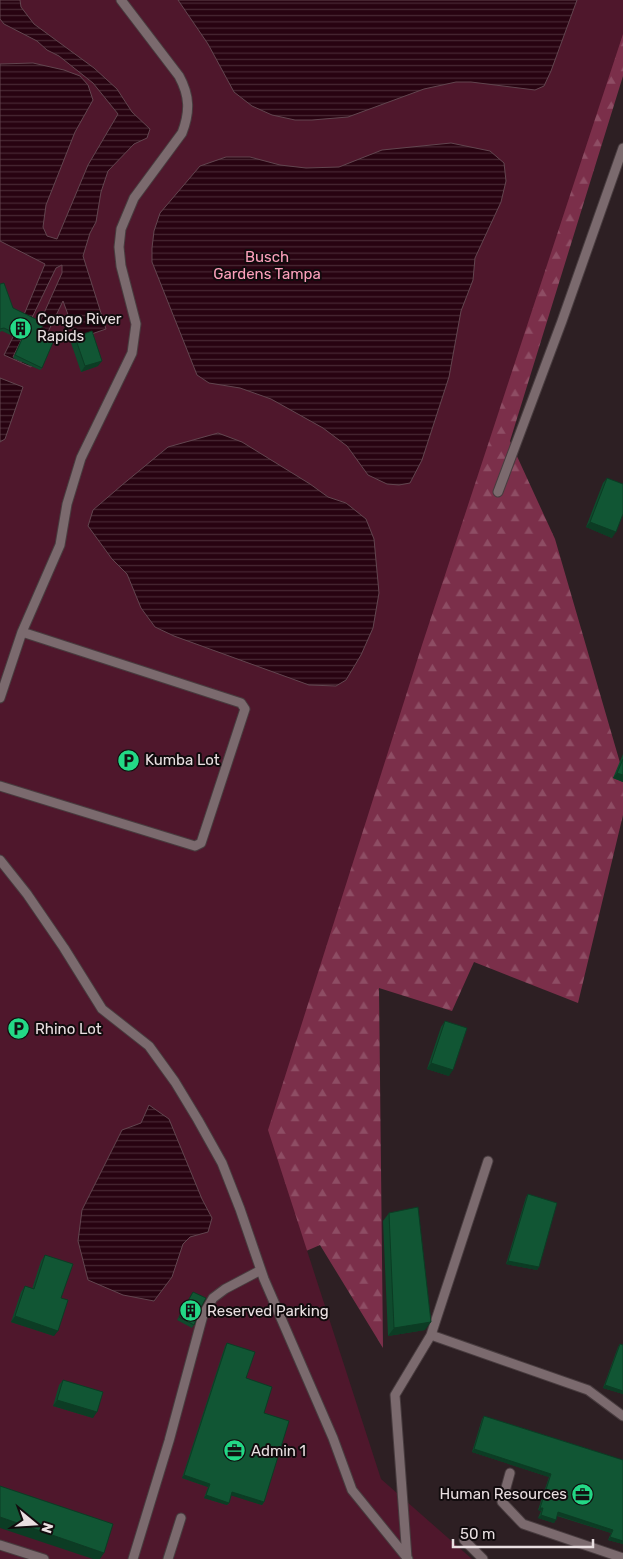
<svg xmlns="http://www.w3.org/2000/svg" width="623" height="1559" font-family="Rubik,sans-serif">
	<defs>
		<pattern id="forest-firs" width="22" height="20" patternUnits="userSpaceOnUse" patternTransform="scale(1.25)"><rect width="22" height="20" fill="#7b2f4a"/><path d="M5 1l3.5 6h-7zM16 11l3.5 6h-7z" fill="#8e4d64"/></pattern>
		<pattern id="water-rules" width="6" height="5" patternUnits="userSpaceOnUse" patternTransform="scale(1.25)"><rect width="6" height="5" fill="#280311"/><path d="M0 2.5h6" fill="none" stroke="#472733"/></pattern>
	</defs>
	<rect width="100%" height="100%" fill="#2d1f23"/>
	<path fill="url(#forest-firs)" d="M623,0v76l-113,365 45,98 68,234v42l-45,188 -104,-41 -22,49 -73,-23 4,360 -63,-103 -46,20 -48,-108z"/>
	<path fill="#4f172c" d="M0,0h623v34l-201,611 -154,485 113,349 91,80h-472z"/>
	<path fill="url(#water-rules)" stroke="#62454f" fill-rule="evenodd" d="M0,0h20l1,7 13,17 60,44 23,21 15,23 18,17 -3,9 -13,6 -26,27 -7,21 -5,30 -6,11 -7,23 23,73 -29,10 -14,-38 -32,66 -27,-12 19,-38 22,-53 -45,-23v-177l33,-1 31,7 16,6 8,9 5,15 -18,32 -29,73 -3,22 4,9 10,3 31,-74 30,-51 -25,-31 -34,-27 -12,-6 -10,-9 -33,-17 -4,-5zM62,265v8l-40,89 -9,-5 43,-89z
		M178,0h399l-26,71 -7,15 -9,4 -64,-8h-15l-32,7 -76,28 -36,3h-17l-23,-5 -20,-9 -18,-14 -26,-48z
		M451,143l39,8 14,12 2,18 -5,21 -26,56 -2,22 -12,31 -12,66 -27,83 -12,23 -11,2 -12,-1 -19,-9 -21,-29 -24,-18 -52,-29 -31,-11 -31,-5 -12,-8 -45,-113v-14l2,-17 6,-18 40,-47 26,-9h24l30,8 26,3 33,-1 43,-17z
		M0,378l23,9 -18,52 -5,3z
		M218,433l24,9 68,42 18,13 18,6 20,16 8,20 5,54 -6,35 -12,27 -15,25 -10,6 -27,-1 -135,-49 -19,-9 -14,-19 -14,-34 -15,-15 -24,-33 5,-16 29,-25 46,-38z
		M149,1105l20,14 33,80 10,19 -4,14 -18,5 -7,7 -11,33 -18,24 -31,-6 -35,-15 -10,-39 4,-31 40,-80 19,-7z"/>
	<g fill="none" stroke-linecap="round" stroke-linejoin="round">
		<defs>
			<path id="lane" d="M498,492l64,-171 61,-173
				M0,698l22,-66 38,-87 7,-41 14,-46 51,-105 4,-29 -15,-58 -2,-19 2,-18 13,-31 48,-65c8,-21 8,-37 -3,-57l-58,-76
				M0,786l195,60 6,-3 44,-134 -4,-6 -219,-71
				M0,860l27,34 37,54 38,61 47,37 26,36 23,38 24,43 18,46 24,70 69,159 19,52 56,69
				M431,1335l57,-174
				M510,1473l-8,29 21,22 100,34
				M464,1540l19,19
				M0,1545l44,14
				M407,1558l-12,-163 36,-60 157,55 35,26
				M133,1559l36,-118 34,-126 10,-17 12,-9 36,-19
				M168,1559l13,-41"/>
		</defs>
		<use href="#lane" stroke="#483c3f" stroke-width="11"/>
		<use href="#lane" stroke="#7b6a6e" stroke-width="9"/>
	</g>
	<path fill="#0f4a2d" d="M0,284l13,24 26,25 3,35 -2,2 -27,-12 8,-18 -19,-9 -2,1z
		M75,337l23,29 -17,6 -10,-29z
		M607,478l5,60 -26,-11 17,-44z
		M623,754v28l-10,-4z
		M445,1021l4,55 -22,-7 14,-42z
		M528,1194l11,73 -2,3 -31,-6 20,-67z
		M389,1213l36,117 -37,6 -5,-115z
		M45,1255l16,43 -7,38 -43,-14 10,-30 4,-6 7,3 9,-28z
		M191,1295l9,14 -6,16 -2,3 -15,-8z
		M227,1343l19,35 18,35v89l-2,3 -31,-10 -2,8 -2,2 -23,-7 4,-11 -26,-9 43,-132z
		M620,1344l3,1v49l-20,-6 15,-41z
		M63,1380l30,38 -40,-12 6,-21z
		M484,1416l139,44v84l-15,-4 3,-7 -54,-17 -3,7 -16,-5 3,-7 -3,-1 11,-33 -77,-25 10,-33z"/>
	<path fill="#0c3c24" d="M102,361l-4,5 -17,6 4,-6z
		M590,522l26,10 -4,6 -26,-11z
		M617,773l6,2v7l-10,-4z
		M431,1063l22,7 -4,6 -22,-7z
		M508,1261l31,6 -2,3 -31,-6z
		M15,1316l43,15 -4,5 -43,-14z
		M431,1322l-6,8 -37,6 6,-8z
		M605,1385l18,6v3l-20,-6z
		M57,1400l40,12 -4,6 -40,-12z
		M474,1449l77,25 -2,3 -77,-25z
		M184,1475l26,9 -2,3 -26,-9z
		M232,1492l32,10 -2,3 -32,-10z
		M206,1495l23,8 -2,2 -23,-7z
		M540,1508h3l-2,3 -3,-1z
		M558,1512l55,18 -2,3 -55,-18z
		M541,1515l15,5 -2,3 -16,-5z
		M0,1517l104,36 -4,6h-7l-93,-31z
		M610,1537l13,4v3l-15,-4z"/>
	<path fill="#115634" stroke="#0c3c24" d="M4,283l9,25 31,15 -5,10 15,7 -12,28 -27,-13 8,-18 -19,-9 -4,1v-45z
		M92,331l10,30 -17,5 -10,-29z
		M607,478l16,6v30l-7,18 -26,-10z
		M623,759v16l-6,-2z
		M445,1021l22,7 -14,42 -22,-7z
		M528,1194l29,9 -18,64 -31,-6z
		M418,1207l13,115 -37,6 -5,-115z
		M45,1255l28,9 -12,34 7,2 -10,31 -43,-15 10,-30 9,3z
		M193,1292l13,6 -6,11 -6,16 -15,-8z
		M227,1343l28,9 -9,26 26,9 -8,26 25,8 -25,81 -32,-10 -3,11 -23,-8 4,-11 -26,-9z
		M620,1344l3,1v46l-18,-6z
		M63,1380l40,12 -6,20 -40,-12z
		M484,1416l139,44v81l-13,-4 3,-7 -55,-18 -2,8 -15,-5 2,-7h-3l11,-34 -77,-25z
		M0,1486l113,38 -9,29 -104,-36z"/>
	<defs>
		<symbol id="building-disc" viewBox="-11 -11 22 22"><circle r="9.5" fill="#23d886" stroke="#110b0d"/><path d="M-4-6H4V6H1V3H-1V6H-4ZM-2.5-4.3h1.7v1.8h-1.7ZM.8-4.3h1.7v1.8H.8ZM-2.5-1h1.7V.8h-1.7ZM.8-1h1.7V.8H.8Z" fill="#111"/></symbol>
		<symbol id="parking-disc" viewBox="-11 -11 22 22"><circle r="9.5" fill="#23d886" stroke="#110b0d"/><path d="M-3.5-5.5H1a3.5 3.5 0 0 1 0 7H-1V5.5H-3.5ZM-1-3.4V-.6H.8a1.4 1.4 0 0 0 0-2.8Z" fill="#111"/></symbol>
		<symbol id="office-disc" viewBox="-11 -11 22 22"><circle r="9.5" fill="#23d886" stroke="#110b0d"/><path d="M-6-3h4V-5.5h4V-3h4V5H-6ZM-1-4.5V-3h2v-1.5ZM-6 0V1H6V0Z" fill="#111"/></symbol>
	</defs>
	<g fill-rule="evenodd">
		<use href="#building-disc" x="8" y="316" width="25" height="25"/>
		<use href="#parking-disc" x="116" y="748" width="25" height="25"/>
		<use href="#parking-disc" x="6" y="1016" width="25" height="25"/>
		<use href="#building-disc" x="178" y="1298" width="25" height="25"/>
		<use href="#office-disc" x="222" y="1438" width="25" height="25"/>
		<use href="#office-disc" x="570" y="1482" width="25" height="25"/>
	</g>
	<g text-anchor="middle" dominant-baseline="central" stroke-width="4" stroke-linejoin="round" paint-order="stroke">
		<g font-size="15" fill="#fba0bb" stroke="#110b0d">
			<text x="267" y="257">Busch<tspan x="267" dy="17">Gardens Tampa</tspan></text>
		</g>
		<g font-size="15" fill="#e9dfe1" stroke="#110b0d" text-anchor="start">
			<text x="37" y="319">Congo River<tspan x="37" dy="17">Rapids</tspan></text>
			<text x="145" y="760">Kumba Lot</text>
			<text x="35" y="1029">Rhino Lot</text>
			<text x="207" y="1311">Reserved Parking</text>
			<text x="251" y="1451">Admin 1</text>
			<text x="567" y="1494" text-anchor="end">Human Resources</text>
		</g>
	</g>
	<g transform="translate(35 1524) rotate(108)" stroke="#110b0d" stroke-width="4" paint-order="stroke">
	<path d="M0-4L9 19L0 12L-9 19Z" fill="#e9dfe1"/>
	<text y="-8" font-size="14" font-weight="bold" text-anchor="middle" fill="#e9dfe1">N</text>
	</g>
	<path d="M453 1539v8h140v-8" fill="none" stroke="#e9dfe1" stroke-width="2.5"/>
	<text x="460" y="1539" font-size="15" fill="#e9dfe1" stroke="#110b0d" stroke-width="4" paint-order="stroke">50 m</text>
</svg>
